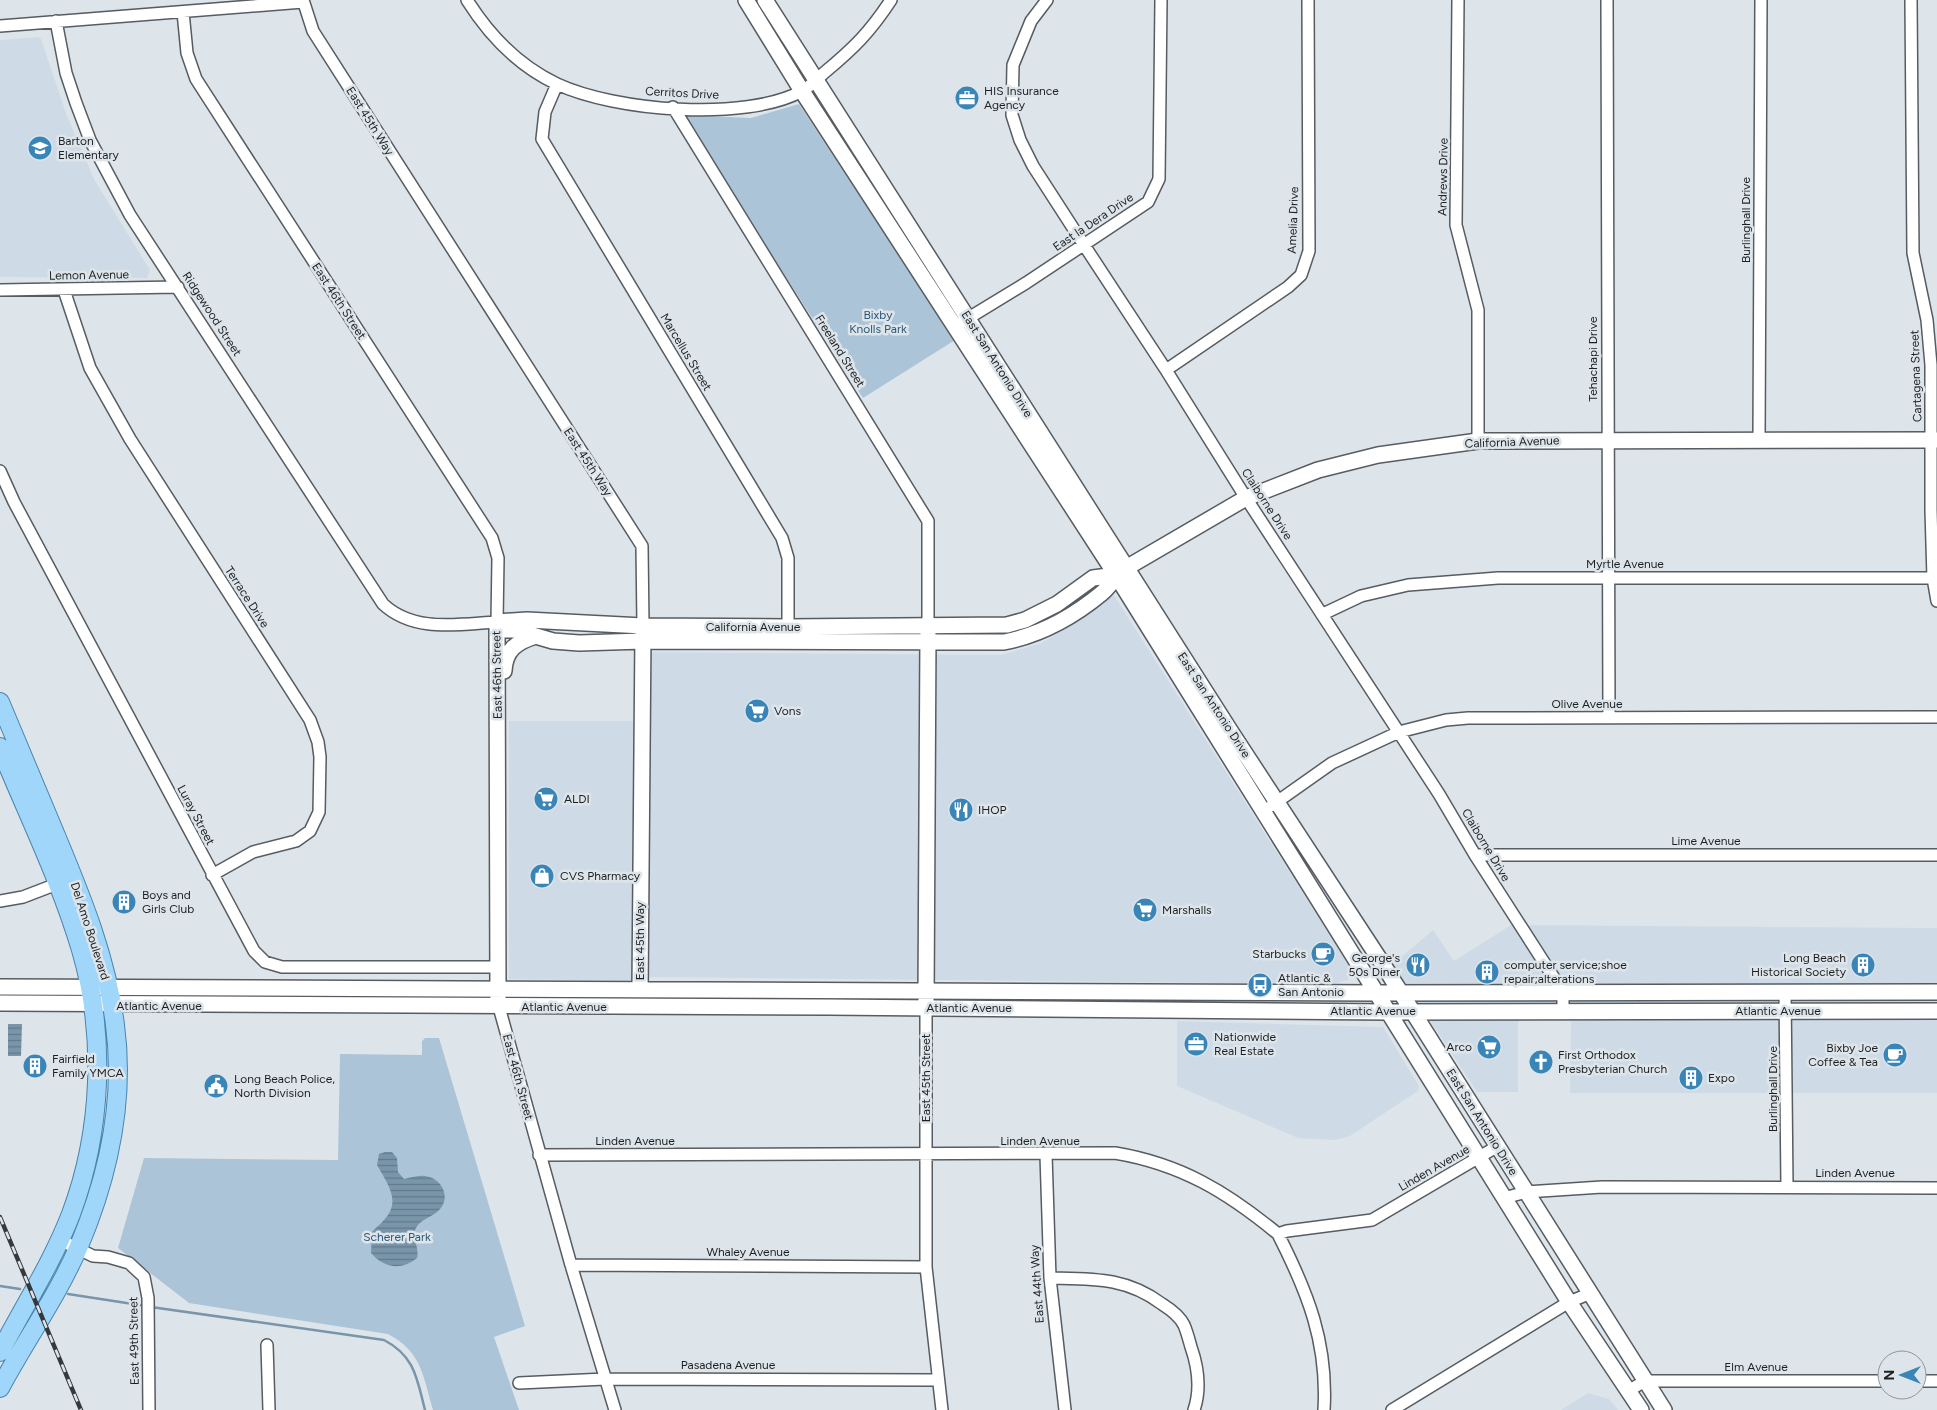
<svg xmlns="http://www.w3.org/2000/svg" width="1937" height="1410" font-family="Figtree,sans-serif">
	<defs>
		<pattern id="water-rules" width="6" height="5" patternUnits="userSpaceOnUse" patternTransform="scale(1.25)"><rect width="6" height="5" fill="#7995aa"/><path d="M0 2.5h6" fill="none" stroke="#63798a"/></pattern>
	</defs>
	<rect width="100%" height="100%" fill="#dee5ea"/>
	<path fill="#cedbe6" d="M37,37l4,2 26,77 27,63 56,91 -3,8 -147,-1v-237z
		M1112,592l239,377 -3,11 -15,4 -686,-7 2,-325 352,3 40,-12 26,-15z
		M509,721h126l-3,260 -123,-2z
		M1511,925l426,3v165h-367l1,-73 -53,-3v75h-41l-84,-128 40,-34 21,31z
		M1177,1021l206,6 36,59 -1,5 -68,45 -15,4 -37,-2 -121,-52z
		M1588,1393l21,6 9,11h-57z"/>
	<path fill="#acc4d7" d="M799,104l156,236 -92,58 -180,-283 68,3z
		M425,1038h14l86,288 -31,11 25,73h-86c-10,-34 -11,-58 -45,-76l-199,-31 -71,-55 26,-90 194,2 2,-106 82,1v-14z"/>
	<path fill="url(#water-rules)" d="M8,1024h14l-1,32h-13z
		M385,1152h7l5,6 1,14 6,7c6,-1 14,-4 20,-3 18,1 29,23 13,36 -6,5 -17,8 -21,16 -5,9 4,20 1,30 -16,13 -33,10 -46,-5l1,-21c4,-5 8,-7 12,-12 18,-19 3,-37 -7,-55l2,-11z"/>
	<g fill="none" stroke-linecap="round" stroke-linejoin="round">
		<path stroke="#7995aa" stroke-width="2.5" d="M0,1286l20,3
			M68,1294l78,12
			M151,1307l233,33c31,16 33,39 41,70"/>
		<defs>
			<path id="street" d="M303,0l10,31 329,515 1,80
				M467,0c22,35 52,66 90,84 58,27 188,38 245,7 8,-4 16,-13 23,-19 29,-24 45,-40 66,-72
				M1047,0l-16,21 -18,44 -1,50 8,25 13,26 51,79 82,125 80,128 193,296 36,61 88,137v20
				M1458,0l-2,225 22,85v131
				M1607,0l2,717
				M1911,0l2,253 14,67 4,45v145l2,68 4,23
				M56,21l10,52 10,30 14,37 40,75 253,389c31,29 75,20 114,18l1,-64 -6,-20 -296,-459 -9,-26 -4,-41
				M0,26l303,-24
				M557,84l-12,28 -3,27 240,399 6,20v77
				M673,107l255,414v105
				M0,290l178,-3
				M64,290l26,78 40,71 180,281 8,22 2,15 -1,55 -9,19 -14,10 -43,11 -41,23
				M962,322l64,-39 122,-81 11,-23 2,-179
				M1166,370l122,-83 13,-12 8,-24 -1,-251
				M1759,440l2,-440
				M0,471l14,31 240,449 11,11 17,5h215
				M1323,614l38,-18 47,-11 90,-7h435
				M1271,806l61,-43 67,-31 47,-12 22,-2 469,-1
				M1475,855h462
				M0,901l23,-4 39,-15
				M1785,991l2,196
				M499,1007l72,258 44,145
				M926,1007v260l16,143
				M539,1155l576,-2c66,11 112,39 163,81l9,-3 85,-11 126,-74
				M1046,1155l4,123 15,132
				M1504,1198l22,-6 76,-5 335,1
				M1278,1234c30,59 50,109 46,176
				M60,1240l33,16 15,1 21,6 15,14 4,21 1,112
				M571,1265l355,2
				M1050,1278c43,1 76,-1 112,26 8,5 18,13 22,21 3,7 5,15 7,22 7,20 10,42 3,63
				M267,1345l2,65
				M1917,1381h20
				M519,1383l86,-4 332,1
				M1628,1391l17,-10h242
				M1392,1410l177,-108 22,-9"/>
			<path id="secondary" d="M746,0l56,91 314,484 453,727 72,108
				M765,0l466,732 151,231 282,447
				M497,630h18l38,11 26,2 64,-2 361,1c36,-7 69,-25 98,-49 9,-8 14,-18 24,-25l120,-70 72,-28 60,-15 100,-14 459,-1
				M504,671c1,-21 12,-29 32,-35
				M0,987l1378,6 559,-1
				M640,990l3,-358
				M498,998l-1,-376 30,-2 116,6 145,1 219,-2 18,-5 32,-16 36,-26 23,-3
				M926,1001l2,-367
				M0,1003l828,4 560,5 549,-1"/>
			<path id="primary" d="M0,702c19,46 38,91 57,136 25,60 50,121 58,187 10,75 -7,152 -36,221 -21,49 -54,95 -79,142
				M0,747c27,66 61,135 81,203 25,85 21,181 -10,264 -19,49 -47,92 -71,138"/>
		</defs>
		<use href="#street" stroke="#565c61" stroke-width="14"/>
		<use href="#secondary" stroke="#565c61" stroke-width="18"/>
		<use href="#primary" stroke="#4984ac" stroke-width="20"/>
		<use href="#street" stroke="#fff" stroke-width="11"/>
		<use href="#secondary" stroke="#fff" stroke-width="15"/>
		<use href="#primary" stroke="#a0d6fa" stroke-width="18"/>
		<defs>
			<path id="rail" d="M0,1217l81,193"/>
		</defs>
		<use href="#rail" stroke="#36393c" stroke-width="4.5"/>
		<use href="#rail" stroke="#dee5ea" stroke-width="2.5" stroke-dasharray="8" stroke-linecap="butt"/>
	</g>
	<defs>
		<symbol id="office-disc" viewBox="-11 -11 22 22"><circle r="9.5" fill="#3985b8" stroke="#dee5ea"/><path d="M-6-3h4V-5.5h4V-3h4V5H-6ZM-1-4.5V-3h2v-1.5ZM-6 0V1H6V0Z" fill="#fff"/></symbol>
		<symbol id="school-disc" viewBox="-11 -11 22 22"><circle r="9.5" fill="#3985b8" stroke="#dee5ea"/><path d="M0-5L7-2L0 1L-7-2ZM-4 1L0 2.5L4 1V4Q0 6-4 4Z" fill="#fff"/></symbol>
		<symbol id="supermarket-disc" viewBox="-11 -11 22 22"><circle r="9.5" fill="#3985b8" stroke="#dee5ea"/><path d="M-6-5.5h2.5l.6 2H6L4.5 2H-2.5L-4.4-4H-6ZM-1.5 3.2a1.3 1.3 0 1 0 .1 0ZM3 3.2a1.3 1.3 0 1 0 .1 0Z" fill="#fff"/></symbol>
		<symbol id="restaurant-disc" viewBox="-11 -11 22 22"><circle r="9.5" fill="#3985b8" stroke="#dee5ea"/><path d="M-5-6h1v4h1v-4h1v4h1v-4h1v5L-1.5 .5V6h-2V.5L-5-1ZM5-6V6H3V1.5H1.5Q1.5-4 5-6Z" fill="#fff"/></symbol>
		<symbol id="shop-disc" viewBox="-11 -11 22 22"><circle r="9.5" fill="#3985b8" stroke="#dee5ea"/><path d="M-5-2.5h2.3a2.7 3.5 0 0 1 5.4 0H5L5.5 6h-11ZM-1.5-2.5h3a1.5 2.3 0 0 0-3 0Z" fill="#fff"/></symbol>
		<symbol id="building-disc" viewBox="-11 -11 22 22"><circle r="9.5" fill="#3985b8" stroke="#dee5ea"/><path d="M-4-6H4V6H1V3H-1V6H-4ZM-2.5-4.3h1.7v1.8h-1.7ZM.8-4.3h1.7v1.8H.8ZM-2.5-1h1.7V.8h-1.7ZM.8-1h1.7V.8H.8Z" fill="#fff"/></symbol>
		<symbol id="cafe-disc" viewBox="-11 -11 22 22"><circle r="9.5" fill="#3985b8" stroke="#dee5ea"/><path d="M-5.5-4.5H6V0H3Q3 3.5 0 3.5H-2.5Q-5.5 3.5-5.5 0ZM3-3.2v2h1.7v-2ZM-6 4.5H4V6H-6Z" fill="#fff"/></symbol>
		<symbol id="bus-disc" viewBox="-11 -11 22 22"><circle r="9.5" fill="#3985b8" stroke="#dee5ea"/><path d="M-5-6H5V4H4V6H2V4H-2V6H-4V4H-5ZM-3.5-4V0h7V-4ZM-3.5 1.2v1.5H-2V1.2ZM2 1.2v1.5H3.5V1.2Z" fill="#fff"/></symbol>
		<symbol id="church-disc" viewBox="-11 -11 22 22"><circle r="9.5" fill="#3985b8" stroke="#dee5ea"/><path d="M-1.2-6h2.4v3.5h3.3v2.4h-3.3V6h-2.4V-.1h-3.3v-2.4h3.3Z" fill="#fff"/></symbol>
		<symbol id="civic-disc" viewBox="-11 -11 22 22"><circle r="9.5" fill="#3985b8" stroke="#dee5ea"/><path d="M-.6-6.5H3V-4.5H.6V-3L4-1V1h2V6H-6V1h2V-1L-.6-3ZM-1.2 2.5V6h2.4V2.5Z" fill="#fff"/></symbol>
	</defs>
	<g fill-rule="evenodd">
		<use href="#office-disc" x="953" y="84" width="28" height="28"/>
		<use href="#school-disc" x="26" y="134" width="28" height="28"/>
		<use href="#supermarket-disc" x="743" y="697" width="28" height="28"/>
		<use href="#supermarket-disc" x="532" y="785" width="28" height="28"/>
		<use href="#restaurant-disc" x="947" y="796" width="28" height="28"/>
		<use href="#shop-disc" x="528" y="862" width="28" height="28"/>
		<use href="#building-disc" x="110" y="888" width="28" height="28"/>
		<use href="#supermarket-disc" x="1131" y="896" width="28" height="28"/>
		<use href="#cafe-disc" x="1309" y="940" width="28" height="28"/>
		<use href="#restaurant-disc" x="1404" y="951" width="28" height="28"/>
		<use href="#building-disc" x="1849" y="951" width="28" height="28"/>
		<use href="#building-disc" x="1473" y="958" width="28" height="28"/>
		<use href="#bus-disc" x="1246" y="971" width="28" height="28"/>
		<use href="#office-disc" x="1182" y="1030" width="28" height="28"/>
		<use href="#supermarket-disc" x="1475" y="1033" width="28" height="28"/>
		<use href="#cafe-disc" x="1881" y="1041" width="28" height="28"/>
		<use href="#church-disc" x="1527" y="1048" width="28" height="28"/>
		<use href="#building-disc" x="21" y="1052" width="28" height="28"/>
		<use href="#building-disc" x="1677" y="1064" width="28" height="28"/>
		<use href="#civic-disc" x="202" y="1072" width="28" height="28"/>
	</g>
	<g text-anchor="middle" dominant-baseline="central" stroke-width="5" stroke-linejoin="round" paint-order="stroke">
		<g font-size="12" fill="#1d2022" stroke="#dee5ea" text-anchor="start">
			<text x="984" y="91">HIS Insurance<tspan x="984" dy="14">Agency</tspan></text>
			<text x="58" y="141">Barton<tspan x="58" dy="14">Elementary</tspan></text>
			<text x="774" y="711">Vons</text>
			<text x="564" y="799">ALDI</text>
			<text x="978" y="810">IHOP</text>
			<text x="560" y="876">CVS Pharmacy</text>
			<text x="142" y="895">Boys and<tspan x="142" dy="14">Girls Club</tspan></text>
			<text x="1162" y="910">Marshalls</text>
			<text x="1306" y="954" text-anchor="end">Starbucks</text>
			<text x="1400" y="958" text-anchor="end">George's<tspan x="1400" dy="14">50s Diner</tspan></text>
			<text x="1846" y="958" text-anchor="end">Long Beach<tspan x="1846" dy="14">Historical Society</tspan></text>
			<text x="1504" y="965">computer service;shoe<tspan x="1504" dy="14">repair;alterations</tspan></text>
			<text x="1278" y="978">Atlantic &amp;<tspan x="1278" dy="14">San Antonio</tspan></text>
			<text x="1214" y="1037">Nationwide<tspan x="1214" dy="14">Real Estate</tspan></text>
			<text x="1472" y="1047" text-anchor="end">Arco</text>
			<text x="1878" y="1048" text-anchor="end">Bixby Joe<tspan x="1878" dy="14">Coffee &amp; Tea</tspan></text>
			<text x="1558" y="1055">First Orthodox<tspan x="1558" dy="14">Presbyterian Church</tspan></text>
			<text x="52" y="1059">Fairfield<tspan x="52" dy="14">Family YMCA</tspan></text>
			<text x="1708" y="1078">Expo</text>
			<text x="234" y="1079">Long Beach Police,<tspan x="234" dy="14">North Division</tspan></text>
		</g>
		<g font-size="12" fill="#1d2022" stroke="#dee5ea">
			<text transform="translate(682 93) rotate(3)">Cerritos Drive</text>
			<text transform="translate(370 121) rotate(58)">East 45th Way</text>
			<text transform="translate(1443 177) rotate(-89)">Andrews Drive</text>
			<text transform="translate(1293 220) rotate(-88)">Amelia Drive</text>
			<text transform="translate(1746 220) rotate(-90)">Burlinghall Drive</text>
			<text transform="translate(1093 222) rotate(-34)">East la Dera Drive</text>
			<text transform="translate(89 275) rotate(-1)">Lemon Avenue</text>
			<text transform="translate(339 301) rotate(57)">East 46th Street</text>
			<text transform="translate(212 314) rotate(57)">Ridgewood Street</text>
			<text transform="translate(840 351) rotate(58)">Freeland Street</text>
			<text transform="translate(686 352) rotate(59)">Marcellus Street</text>
			<text transform="translate(1593 359) rotate(-90)">Tehachapi Drive</text>
			<text transform="translate(997 364) rotate(58)">East San Antonio Drive</text>
			<text transform="translate(1916 376) rotate(-92)">Cartagena Street</text>
			<text transform="translate(1512 442) rotate(-2)">California Avenue</text>
			<text transform="translate(588 462) rotate(57)">East 45th Way</text>
			<text transform="translate(1267 504) rotate(57)">Claiborne Drive</text>
			<text x="1625" y="564">Myrtle Avenue</text>
			<text transform="translate(247 597) rotate(57)">Terrace Drive</text>
			<text x="753" y="627">California Avenue</text>
			<text transform="translate(497 675) rotate(-91)">East 46th Street</text>
			<text x="1587" y="704">Olive Avenue</text>
			<text transform="translate(1214 705) rotate(57)">East San Antonio Drive</text>
			<text transform="translate(196 815) rotate(62)">Luray Street</text>
			<text x="1706" y="841">Lime Avenue</text>
			<text transform="translate(1486 845) rotate(59)">Claiborne Drive</text>
			<text transform="translate(90 931) rotate(72)">Del Amo Boulevard</text>
			<text transform="translate(640 941) rotate(-90)">East 45th Way</text>
			<text x="159" y="1006">Atlantic Avenue</text>
			<text x="564" y="1007">Atlantic Avenue</text>
			<text x="969" y="1008">Atlantic Avenue</text>
			<text x="1373" y="1011">Atlantic Avenue</text>
			<text x="1778" y="1011">Atlantic Avenue</text>
			<text transform="translate(518 1077) rotate(75)">East 46th Street</text>
			<text transform="translate(926 1078) rotate(-90)">East 45th Street</text>
			<text transform="translate(1773 1089) rotate(-90)">Burlinghall Drive</text>
			<text transform="translate(1482 1122) rotate(58)">East San Antonio Drive</text>
			<text x="635" y="1141">Linden Avenue</text>
			<text x="1040" y="1141">Linden Avenue</text>
			<text transform="translate(1434 1168) rotate(-30)">Linden Avenue</text>
			<text x="1855" y="1173">Linden Avenue</text>
			<text x="748" y="1252">Whaley Avenue</text>
			<text transform="translate(1037 1284) rotate(-94)">East 44th Way</text>
			<text transform="translate(134 1341) rotate(-91)">East 49th Street</text>
			<text x="728" y="1365">Pasadena Avenue</text>
			<text x="1756" y="1367">Elm Avenue</text>
		</g>
		<g font-size="12" fill="#2a597a" stroke="#dee5ea">
			<text x="878" y="315">Bixby<tspan x="878" dy="14">Knolls Park</tspan></text>
			<text x="397" y="1237">Scherer Park</text>
		</g>
	</g>
	<g transform="translate(1902 1375) rotate(270)"><circle r="24" fill="#dee5ea" stroke="#91969a"/>
	<path d="M0-4L9 19L0 12L-9 19Z" fill="#3985b8"/>
	<text y="-8" font-size="14" font-weight="bold" text-anchor="middle" fill="#1d2022">N</text>
	</g>
</svg>
